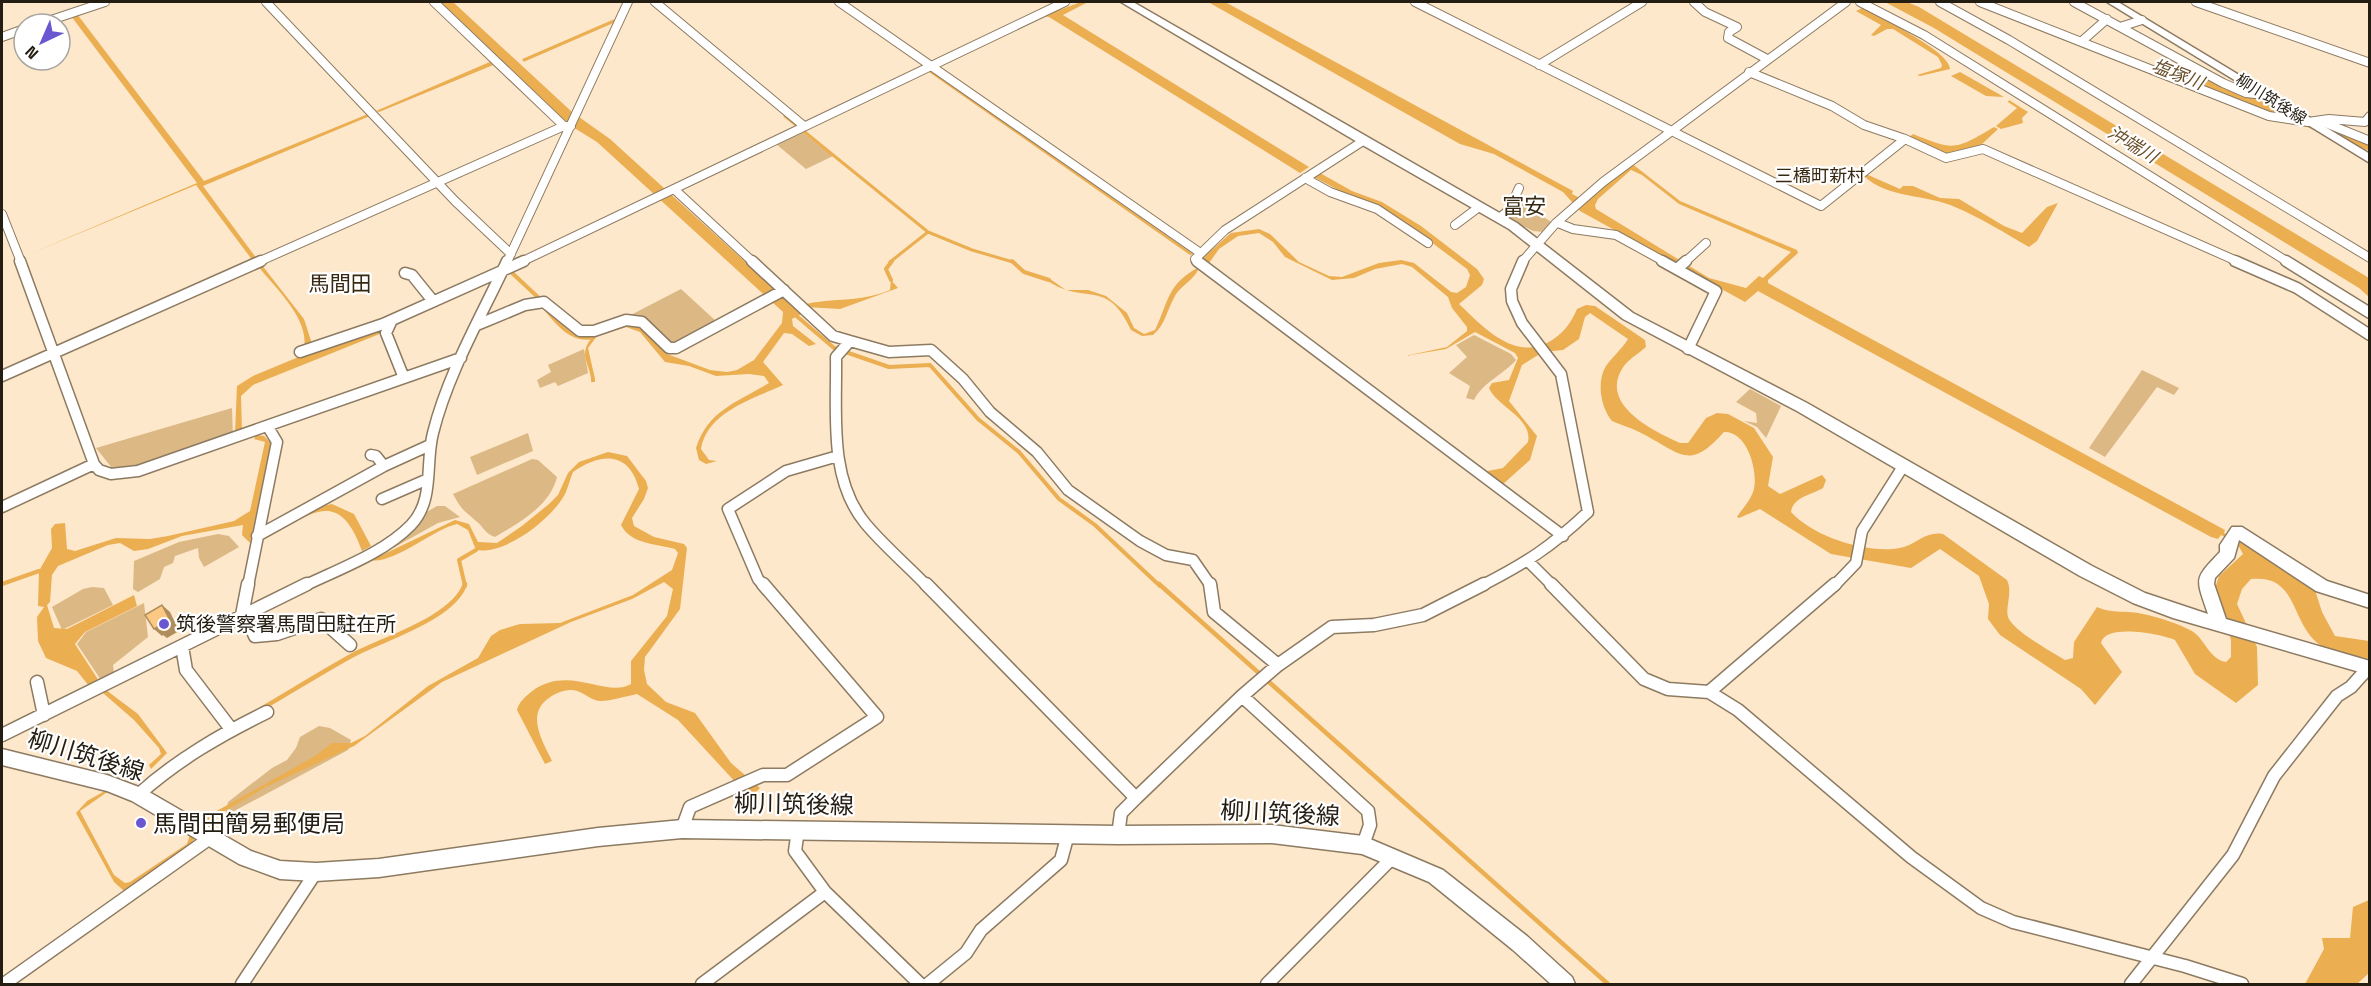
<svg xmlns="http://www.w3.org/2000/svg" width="2371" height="986" font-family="'Space Grotesk','Noto Sans JP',sans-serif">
	<rect width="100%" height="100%" fill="#fde8cc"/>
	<path fill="#dcb885" d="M802,132l31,24 -27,13 -30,-25z
		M1518,201l35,22 -10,9 -10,-1 -29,-15z
		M681,289l36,33 -44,25 -48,-29z
		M1474,335l37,19 5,6c-13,15 -33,22 -42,40l-8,-2 4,-12 -21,-13 18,-16 -11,-12z
		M584,349l4,24 -30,13 -3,-4 -15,6 -3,-8 14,-8 -3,-7z
		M2142,370l37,18 -5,7 -17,-8 -52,70 -16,-9z
		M1750,389l31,17 -15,32 -9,-11 -13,-6 13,2 -1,-10 -20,-11z
		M232,408l1,28c-37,13 -82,36 -121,32l-16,-20z
		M528,433l5,18 -56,24 -7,-18z
		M532,459l6,1 19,17c-7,29 -37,45 -62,60 -11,-4 -11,-10 -19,-16 -12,-11 -14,-10 -23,-27z
		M437,506h8l15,11 -22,6 -45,25 -1,-3 28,-22 5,-10z
		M218,534l11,2 10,11 -35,20 -5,-9 -1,-10 -23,8 -2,7 -9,4 -4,12 -22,13 -5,-3 1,-28 45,-19z
		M92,587l12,1 9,17 -51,25 -10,-23 31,-18z
		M144,603l4,34 -35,28 1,8 -13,7 -24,-36 9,-12z
		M319,726l11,2 21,12 -3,10 -123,66 3,-14 44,-34 15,-8 9,-12 4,-11z"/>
	<path fill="#ebae51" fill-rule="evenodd" d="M441,2h12l119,110 38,27 185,168c34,-11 62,-3 95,-17l1,-10 7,8 -58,21 -35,-2 -2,6 -11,6 1,7 23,18 -7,2 -17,-12 -8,-1 -21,29 20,23c-30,14 -76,27 -82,64l8,11 8,1 -11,3 -7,-4 -3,-12c12,-38 42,-46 73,-65l-5,-7 -15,-2 -33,2 -27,-10 -24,-4 -25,-30 -14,-5 -29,9 -9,12 7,31v3h-4c1,-8 -5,-18 -6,-27 0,-25 33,-31 52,-30l30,29 43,16 17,2 10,-2 17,-10 28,-37 1,-11 -186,-170 -34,-21 -60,-60 -124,51 -3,-1 116,-50 2,2 8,-3z
		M1081,2h7l-25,13 246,152 -9,6 -251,-156 -6,-1z
		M1208,2h17l348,189 -1,3 10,5 49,-36 49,38 117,49 1,3 -30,27v3l457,247 -1,3 15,8 2,-3 73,49 8,25 13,24 34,5v18c-14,-4 -37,-6 -49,-14 -31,-23 -21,-71 -69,-66l-9,10 -5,15 20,43 1,38 -22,18 -41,-29 -20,-34c-14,-6 -70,-17 -74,3l21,29 -27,33 -14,-16 -81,-54 -12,-16 1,-15 -10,-28 -39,-27 -29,19 -80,-14 -71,-45 -21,9 -2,-1c5,-8 14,-17 17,-28 4,-19 -7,-58 -30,-57 -35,39 -42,22 -81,2 -10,-6 -20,-8 -31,-13 -11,-13 -16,-39 -6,-55 6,-9 16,-17 22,-27l-38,-26 -5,4 -6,22 -16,11 -20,2 -21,13 -13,36 28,35 -7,24 -28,25 -19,-13 20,-4 25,-26c5,-24 -32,-36 -39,-54l3,-5 17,-3 9,-22 -3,-5 -40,-21 -29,17 -41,7 42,-9 20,-16v-4l-15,-19 -4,-11 -36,-30 -10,-3 -27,5 -21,9 -22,2 -47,-23 -12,-15 -14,-9 -21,3 -19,13 -12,17 -7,-6 31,-27 28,-4 11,5 29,28 30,14 13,1 37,-14 22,-3 13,3 37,29 6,1 9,-6 4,-12 -3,-6 -48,-36 -105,-56 6,-4 32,18 30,11 39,24 56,43 7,10 -2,6 -23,19c23,22 54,56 88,39 15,-8 23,-18 30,-34l9,-4 9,1 50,34 1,7c-8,7 -19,13 -24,22 -22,36 31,62 58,74h8l18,-25 11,-5 11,1 26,14 19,29 -5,29 12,8 42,-19 4,5 -3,8c-12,7 -30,9 -32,24 22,25 81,44 113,35 15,-5 23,-16 39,-13l64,46c6,12 -2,27 1,37 5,14 44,35 57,43l8,-2 1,-16 23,-35c15,7 30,3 46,7 15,3 36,10 49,17 13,8 17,28 34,31l5,-5v-17l-16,-52 4,-12 24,-22 -6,-11 -16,-8 -3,4 -7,-2 -453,-246 -13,11 -165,-91 -17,-19 -69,-38 -34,-10zM1631,170l11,5 37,29 112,48 -28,26 -4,-2 -13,12 -37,-10 -113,-69 -1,-4 3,-6z
		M1885,2h22l12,5 450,271v19l-10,-9 -425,-260z
		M1862,8c16,8 89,44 88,61l-30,7 -3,-1 24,-7 1,-3 -4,-8 -45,-28h-6l-13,7 -3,-1 10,-10 -25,-14z
		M77,14l127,167 164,-67 2,2 -167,70 54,73 -4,2 -57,-76 -169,70 170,-72 -126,-167z
		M931,71l262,183 -3,1 -261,-183z
		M1960,72l44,25 -18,-1 -35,-20z
		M2009,100l19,12 -6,6 1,5 -22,6 -5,-3 21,-18 -9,-6z
		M1994,127l4,2 -17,16 -32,11 -41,-18 5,-4c42,17 42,16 81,-7z
		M1866,174l34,15 3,-3h10l27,12 19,1 45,27 18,7 25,-26 11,-4 -21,38 -8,6c-24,-14 -48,-29 -74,-40 -28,-13 -67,-8 -91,-31z
		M261,264l43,55 10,31h8l54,-20h5l1,3 -129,52 -12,11 1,35 -7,2 2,-47 16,-10 48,-20c16,-31 -26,-68 -44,-91z
		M1199,267c-3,12 -18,18 -24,29 -8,14 -10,29 -22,39l-11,1 -11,-6c-24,-53 -46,-24 -83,-49l2,-2 16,11h22l18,6 21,17 7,15 10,6 11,-4c14,-29 12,-46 44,-63z
		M256,435l8,1 7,7 -21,100 -8,-8 1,-10 -61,11 -34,13 -14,2 -14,-8 -12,2 -50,21 -6,9 -2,27 -3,3 7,23 13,1 67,-34 3,11 -52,26 -10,12 24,37 -10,5 -12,-15 -31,-13 -8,-17 -1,-24 7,-10 -6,-1 1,-35 13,-23 -1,-19 4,-5 10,-1 2,26 8,2 41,-13 34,1 18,-3 66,-15 16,-10 15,-69 -11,-3z
		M608,452l19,4 19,25 2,7 -4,11 -12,19 2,8 20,11 30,7 3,4 -7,61 -35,48 -1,13 3,14 19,18 29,11 36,50 29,25 -10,10 -72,-78 -41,-26c-11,2 -25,7 -37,7 -10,0 -18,-12 -30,-11 -7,0 -16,4 -21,8 -24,16 -6,44 3,63l-7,3 -28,-54c2,-8 8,-13 14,-18 38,-29 75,7 100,-8v-23l36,-45 6,-27 -9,-7 -32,17 -61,23 -129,60 -88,64 -90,42 -51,30 -13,12 -9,14 -67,47 -10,-9 -38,-69 11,-12 39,-22 -46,32 34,64 11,8 5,-1 57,-38 5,-16 14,-11 109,-61 17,-13h19l14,-7 63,-50 50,-28 13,-22 9,-6 20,-6 40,-1 73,-28 39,-25 6,-17 -3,-4c-18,-5 -45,-5 -54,-24l18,-36c-10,-39 -39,-36 -66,-17 -3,7 -5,16 -8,22 -14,26 -60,61 -89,56l-8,-20 -11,-6c-24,5 -69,45 -90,35l7,-4h8l73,-35 14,4 9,18 19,1 25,-17 27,-22 9,-9 10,-22 11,-11z
		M332,504l22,10 17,32 -9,5c-24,-67 -53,-35 -99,-11v-5l54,-28z
		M106,690l32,24 29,39 -16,16 -2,-4 12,-11 -2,-6 -25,-28 -31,-27z
		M2369,900v73l-12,11h-52l19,-35 -2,-11h28l3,-31z"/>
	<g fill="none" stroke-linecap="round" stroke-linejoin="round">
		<path stroke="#ebae51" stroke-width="3" d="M524,60l90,-39
			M785,116l143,116 44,18 41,12
			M890,262l38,-30"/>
		<path stroke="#ebae51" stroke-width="4" d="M1012,261l12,11 25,8
			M510,271l32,30
			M891,280l-5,-11 6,-8
			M545,308c12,15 27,34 48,29
			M793,313l41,35 55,19 41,-2 48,54 41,33 40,47 36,26 65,61
			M2,584l37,-13
			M465,586l-6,-26 17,-10"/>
		<path stroke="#ebae51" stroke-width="4.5" d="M1159,584l449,400
			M261,709c31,-18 61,-37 92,-54 30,-16 101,-37 112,-71"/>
		<path fill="#ebae51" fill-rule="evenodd" d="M2181,72l74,23 115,45v11l-127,-48 -32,-8 -36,-14 -2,-4 2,-4z"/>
		<defs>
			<path id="street-far2" d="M266,2l189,199 56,53
				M434,2l130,124
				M655,2l149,124
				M839,2l360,250
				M1415,2l406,204 84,-67
				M1694,2l11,10 32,15 -8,5 -1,6 39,21
				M1860,2l64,33 364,227
				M1940,2l69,38 361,218
				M1980,2l289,114 39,6 21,-3 36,3 5,-6
				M2074,2l149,81 23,10 19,2
				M2196,2l174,61
				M39,24l66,-22
				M2120,27l22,-7
				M2,37l22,-8
				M2082,41l25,-22
				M1539,65l103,-63
				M1749,72l83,34 32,19 41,14 41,19 37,-9 256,113
				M2323,122l47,19
				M1305,178l25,14 47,17 51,34
				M674,189l79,73
				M2,214l19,48
				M1499,218l10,-8 10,-22
				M1558,223l15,6 43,6 49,27
				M1455,225l24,-18
				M258,262l306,-136h7
				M507,262l121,-260
				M521,262l544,-260
				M1199,262l-4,-3 30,-29 138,-89
				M1522,262l34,-39 47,-41 243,-180
				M1685,262l21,-19"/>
			<path id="street-far1" d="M20,261l74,203 5,6 12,4 27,-3 323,-113
				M752,261l81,75 17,5
				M1197,261l366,275
				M1662,261l54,30 -28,58
				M2235,261l62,27 73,47
				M2286,261l84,52
				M1677,269l9,-8
				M405,273l7,2 21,26
				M392,320l-6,13 18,45
				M477,325l48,-20 19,-3 36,29h14l32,-11 16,2 27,26h7l108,-58
				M300,352l83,-28 141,-63
				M2,376l259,-115
				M371,455l5,1 8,10
				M382,499l46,-20
				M2,507l92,-43
				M257,536l127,-70 46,-21
				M1529,562l24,24
				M248,586l29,-144 -9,-15
				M304,586c35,-17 80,-33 107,-61 24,-25 14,-62 22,-92 15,-60 48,-116 74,-172
				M764,586l-6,-7 -30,-70 58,-38 52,-15
				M927,586c-20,-21 -44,-41 -62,-63 -37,-45 -28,-112 -29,-166l14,-16 39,11 42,-2 32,29 27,33 47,40 31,38 72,51 26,14 27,5 18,26
				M1481,586c45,-23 70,-39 107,-74l-27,-138 -39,-51 -10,-22 -1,-12 12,-28
				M1834,586l22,-23 6,-32 42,-66"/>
			<path id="street" d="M926,584l210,214 -15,15 -3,22
				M1210,584l4,28 64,53
				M1551,584l93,95 24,10 41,3 29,18 173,147 70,51 32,14 172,44 57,18
				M242,615l6,-31
				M246,615l9,21 22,-2 44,-15 29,26
				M182,646l4,24 45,59
				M37,682l7,33
				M1709,692l126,-108
				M1242,696l36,-31 54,-38 42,-2 49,-10 61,-31
				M2,735l305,-151
				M138,795c39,-35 82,-60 129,-83
				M1136,798l106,-102 126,115 2,14 -7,20
				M682,829l8,-22 73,-32h24l90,-58 -114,-133
				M798,830l-3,21 30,41 95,92
				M4,984l206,-146
				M242,984l74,-112
				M702,984l123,-92
				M928,984l38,-31 15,-23 80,-70 7,-26
				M1267,984l126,-127
				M2131,984l102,-129 41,-79 63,-80 14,-9 17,-19"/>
			<path id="secondary" d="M1121,2h12l384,221 116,90 174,90 285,163 53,27 63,21c-12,-36 -15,-34 12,-62v-7l12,-18h10l85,54 43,14v13l-54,-17 -77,-51 -5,18 -19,20 -1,6 12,35 144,42v14l-197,-57 -40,-15 -53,-27 -283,-165 -174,-92 -114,-90 -150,-86z
				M2107,2h11l252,152v9z
				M2,749l105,26 37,14 107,62 29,10 36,2 63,-4 219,-31 84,-8 436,6 154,-1 91,11 80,34 84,66 45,41 3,7h-24l-38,-34 -84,-68 -67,-28 -90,-11 -154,1 -436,-6 -84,8 -219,31 -63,4 -36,-2 -41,-15 -107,-63 -25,-10 -105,-26z"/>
		</defs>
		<use href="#street-far2" stroke="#8c7a61" stroke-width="10"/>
		<use href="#street-far1" stroke="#8c7a61" stroke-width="13"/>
		<use href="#street" stroke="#8c7a61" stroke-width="15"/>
		<use href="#secondary" stroke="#8c7a61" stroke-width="3"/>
		<use href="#street-far2" stroke="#fff" stroke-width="8"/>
		<use href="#street-far1" stroke="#fff" stroke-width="10"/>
		<use href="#street" stroke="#fff" stroke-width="12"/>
		<use href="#secondary" fill="#fff" fill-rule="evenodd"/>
	</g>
	<path fill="#b08d5c" d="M162,605l8,7 9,19 -12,7 -4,-3 -1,1 -8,-7 3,-2z"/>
	<path fill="#fbc983" stroke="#b08d5c" stroke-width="1.5" d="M162,605l10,19 -13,7 -2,-4 -3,2 -9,-14z"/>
	<g fill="#6857d0" stroke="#fff" stroke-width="2">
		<circle cx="164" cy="624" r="6"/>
		<circle cx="141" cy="823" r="6"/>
	</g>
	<g text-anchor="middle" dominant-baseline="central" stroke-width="4.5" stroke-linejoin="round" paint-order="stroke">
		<g font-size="16" fill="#241d12" stroke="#fff">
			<text transform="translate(2271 99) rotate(32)">柳川筑後線</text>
		</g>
		<g font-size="18" font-style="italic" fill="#694f29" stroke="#fff">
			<text transform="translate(2178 74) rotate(21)">塩塚川</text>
			<text transform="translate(2133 144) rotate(31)">沖端川</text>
		</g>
		<g font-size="18" fill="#372811" stroke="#fff">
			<text x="1820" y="175">三橋町新村</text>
		</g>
		<g font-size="20" fill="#241d12" stroke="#fff" text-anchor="start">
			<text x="176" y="624">筑後警察署馬間田駐在所</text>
		</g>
		<g font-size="21" fill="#372811" stroke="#fff">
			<text x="340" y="283">馬間田</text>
		</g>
		<g font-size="22" fill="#372811" stroke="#fff">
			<text x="1524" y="206">富安</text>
		</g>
		<g font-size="24" fill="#241d12" stroke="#fff">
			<text transform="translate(86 755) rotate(17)">柳川筑後線</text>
			<text transform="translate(794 804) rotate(1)">柳川筑後線</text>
			<text transform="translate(1280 813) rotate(3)">柳川筑後線</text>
		</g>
		<g font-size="24" fill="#241d12" stroke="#fff" text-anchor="start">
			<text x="153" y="823">馬間田簡易郵便局</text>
		</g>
	</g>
	<rect width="2371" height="986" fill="none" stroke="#241d12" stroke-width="6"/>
	<g transform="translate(42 42) rotate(224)"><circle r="28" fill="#ffffff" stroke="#a7a5a0" stroke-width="1.5"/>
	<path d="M0-4.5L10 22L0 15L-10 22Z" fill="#6857d0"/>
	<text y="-9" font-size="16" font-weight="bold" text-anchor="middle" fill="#241d12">N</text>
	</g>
</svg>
